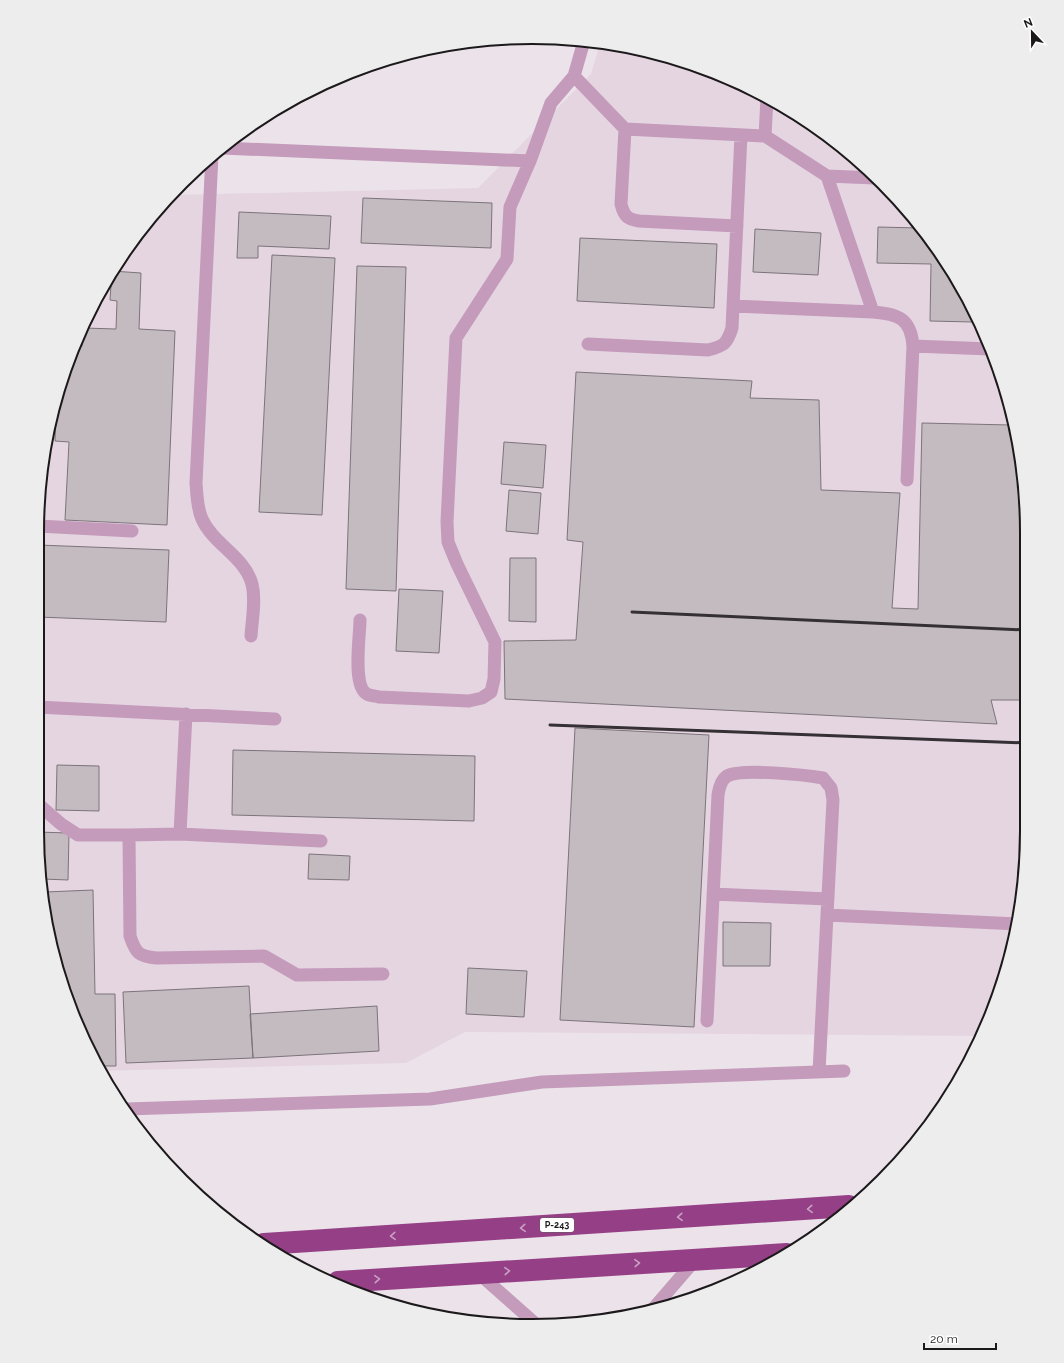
<svg xmlns="http://www.w3.org/2000/svg" width="1064" height="1363" font-family="Raleway,sans-serif">
	<rect width="100%" height="100%" fill="#ece3ea"/>
	<path fill="#e5d5e1" d="M600,44l60,10 91,34 82,51 71,66 57,79 40,89 25,126 1,332 -9,96 -29,93 -8,16 -516,-4 -59,31 -306,8 -46,-112 -17,-128 1,-331 25,-127 40,-88 36,-55 34,-35 305,-7 113,-114z"/>
	<path fill="#c4bbc1" stroke="#7c747a" d="M363,198l129,5 -1,45 -130,-5z
		M239,212l92,4 -2,33 -71,-3v12h-21z
		M878,227l42,1 41,56 12,28v10l-43,-1 1,-57 -54,-1z
		M755,229l66,4 -3,42 -65,-3z
		M580,238l137,6 -3,64 -137,-7z
		M272,255l63,3 -13,257 -63,-3z
		M357,266l49,1 -10,324 -50,-2z
		M112,271l29,2 -2,56 36,2 -8,194 -102,-5 4,-78 -14,-1 1,-32 7,-36 13,-27h6l2,-18 32,1 1,-28 -7,-1z
		M576,372l176,9 -2,17 69,2 2,90 79,3 -8,115 26,1 4,-186 89,2 15,74 1,201h-36l6,24 -492,-25 -1,-58 72,-1 7,-98 -16,-2z
		M504,442l42,3 -3,43 -42,-4z
		M509,490l32,3 -3,41 -32,-3z
		M38,545l131,5 -3,72 -128,-5z
		M510,558h26v64l-27,-1z
		M399,589l44,2 -4,62 -43,-2z
		M575,728l134,7 -15,292 -134,-7z
		M233,750l242,6 -1,65 -242,-6z
		M57,765l42,1v45l-43,-1z
		M37,832l32,1 -1,47 -25,-1z
		M309,854l41,2 -1,24 -41,-1z
		M93,890l2,104h20l1,72h-18l-44,-107 -9,-67z
		M723,922l48,1 -1,43h-47z
		M468,968l59,3 -3,46 -58,-3z
		M249,986l4,72 -127,5 -3,-71z
		M377,1006l2,45 -126,7 -3,-44z"/>
	<g fill="none" stroke-linecap="round" stroke-linejoin="round">
		<path stroke="#c49bbb" stroke-width="13" d="M574,76l51,53 140,7 62,40 46,136c26,2 38,7 40,34l-6,134
			M625,129l-4,75c3,12 6,15 18,17l98,5
			M765,136l2,-38
			M222,148l308,13 21,-58 23,-27 10,-35
			M212,155l-16,328c1,12 1,25 6,36 11,25 43,38 50,65 4,16 0,36 -1,52
			M827,176l48,2
			M733,306l140,6
			M588,344l120,6c16,-4 19,-6 24,-22l9,-193
			M913,346l77,3
			M38,526l94,5
			M360,620c0,16 -8,66 7,74 3,2 9,2 12,3l90,4 13,-3 9,-6 3,-13 1,-37 -38,-78 -9,-22 -1,-20 9,-184 51,-79 3,-52 20,-46
			M37,707l238,12
			M37,803l24,21 17,11h51l1,101c6,18 9,20 26,22l108,-2 33,19 86,-1
			M180,834l6,-120
			M129,835l51,-1 141,7
			M713,894l115,5
			M707,1021l11,-226c1,-7 3,-15 9,-19 14,-8 79,-1 96,2l8,10 2,12 -6,115
			M819,1072l8,-157 191,9
			M127,1109l303,-10 112,-17 302,-11
			M477,1272l60,53
			M652,1310l44,-51"/>
		<path stroke="#954086" stroke-width="22" d="M264,1244l585,-38
			M338,1282l449,-28"/>
		<path stroke="#343033" stroke-width="3" d="M632,612l394,18
			M550,725l477,18"/>
	</g>
	<defs><path id="oneway-chevron" d="M-2-3.5L2.5 0L-2 3.5" fill="none" stroke-width="1.6" stroke-linecap="round" stroke-linejoin="round"/></defs>
	<g stroke="#caa0c2">
		<use href="#oneway-chevron" transform="translate(810 1209) rotate(176)"/>
		<use href="#oneway-chevron" transform="translate(680 1217) rotate(176)"/>
		<use href="#oneway-chevron" transform="translate(523 1228) rotate(176)"/>
		<use href="#oneway-chevron" transform="translate(393 1236) rotate(176)"/>
		<use href="#oneway-chevron" transform="translate(637 1263) rotate(-3)"/>
		<use href="#oneway-chevron" transform="translate(507 1271) rotate(-3)"/>
		<use href="#oneway-chevron" transform="translate(377 1279) rotate(-4)"/>
	</g>
	<g text-anchor="middle" dominant-baseline="central" stroke-width="3" stroke-linejoin="round" paint-order="stroke">
		<rect fill="#fff" stroke="#605e5f" stroke-width="1" x="540" y="1218" width="34" height="14" rx="3"/>
		<g font-size="9" font-weight="bold" fill="#1c191b">
			<text x="557" y="1225">Р-243</text>
		</g>
	</g>
	<path d="M0 0H1064V1363H0ZM532 44H532A488 488 0 0 1 1020 532V831A488 488 0 0 1 532 1319H532A488 488 0 0 1 44 831V532A488 488 0 0 1 532 44Z" fill="#ededed" fill-rule="evenodd"/>
	<path fill="none" stroke="#1c191b" stroke-width="2" d="M532 44H532A488 488 0 0 1 1020 532V831A488 488 0 0 1 532 1319H532A488 488 0 0 1 44 831V532A488 488 0 0 1 532 44Z"/>
	<g transform="translate(1032 32) rotate(338)" stroke="#ffffff" stroke-width="3" paint-order="stroke">
	<path d="M0-3L7 15L0 10L-7 15Z" fill="#1c191b"/>
	<text y="-6" font-size="11" font-weight="bold" text-anchor="middle" fill="#1c191b">N</text>
	</g>
	<path d="M924 1343v6h72v-6" fill="none" stroke="#1c191b" stroke-width="2"/>
	<text x="930" y="1343" font-size="12" fill="#1c191b" stroke="#ffffff" stroke-width="3" paint-order="stroke">20 m</text>
</svg>
